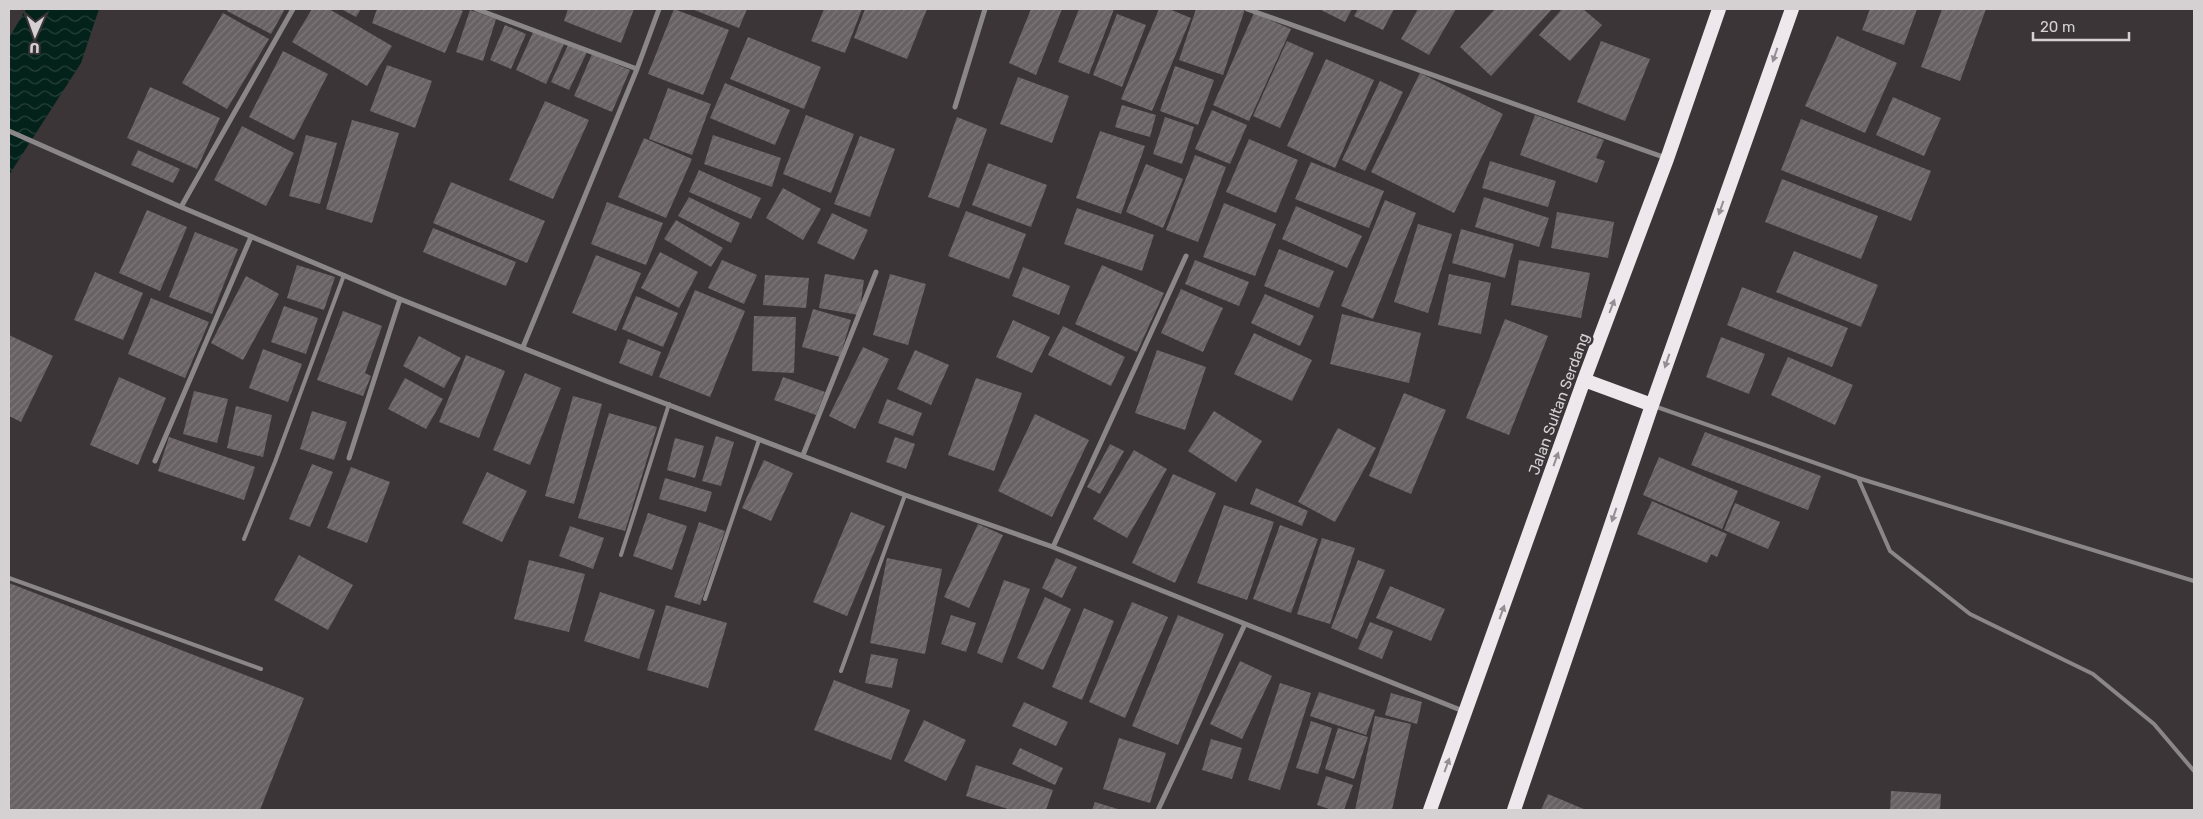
<svg xmlns="http://www.w3.org/2000/svg" width="2203" height="819" font-family="Rubik,sans-serif">
	<defs>
		<pattern id="water-waves" width="16" height="10" patternUnits="userSpaceOnUse" patternTransform="scale(1.25)"><rect width="16" height="10" fill="#03221a"/><path d="M0 5q4-4 8 0t8 0" fill="none" stroke="#27413a"/></pattern>
		<pattern id="building-hatch" width="6" height="6" patternUnits="userSpaceOnUse" patternTransform="scale(1.25)"><rect width="6" height="6" fill="#696265"/><path d="M-1 1l2-2M0 6l6-6M5 7l2-2" fill="none" stroke="#7e777a"/></pattern>
	</defs>
	<rect width="100%" height="100%" fill="#3b3538"/>
	<path fill="url(#water-waves)" d="M26,9h73l-18,54 -72,112v-137z"/>
	<path fill="url(#building-hatch)" d="M228,9h57l-14,25 -44,-23z
		M312,9h17l63,37 -25,40 -75,-44z
		M341,9h20l-5,8z
		M377,9h81l5,2 -18,42 -73,-30z
		M568,9h66l-13,34 -57,-22z
		M674,9l55,21 -26,65 -55,-21z
		M692,9h55l-8,19z
		M824,9h38l-17,44 -34,-12z
		M865,9h62l-20,50 -53,-21z
		M1031,9h31l-26,66 -27,-12z
		M1079,9h35l-25,65 -31,-12z
		M1159,9h10l22,9 -39,93 -31,-12z
		M1196,9h49l-22,66 -44,-15z
		M1319,9h33l-7,13z
		M1358,9h36l-11,21 -29,-14z
		M1418,9h38l-27,46 -28,-16z
		M1495,9h57l-61,67 -31,-29z
		M1562,9h21l19,16 -32,36 -31,-26z
		M1870,9h47l-13,36 -42,-15z
		M1942,9h44l-26,72 -39,-14z
		M470,10l26,9 -13,42 -27,-9z
		M223,13l46,26 -42,70 -45,-26z
		M1254,13l37,16 -42,92 -36,-16z
		M1117,14l29,11 -24,62 -29,-12z
		M505,25l21,9 -15,35 -21,-9z
		M534,30l30,14 -18,40 -30,-14z
		M1837,36l60,27 -32,70 -60,-27z
		M748,37l73,30 -17,42 -74,-30z
		M1287,41l27,12 -34,75 -27,-12z
		M1601,41l49,18 -25,62 -48,-19z
		M569,43l18,9 -18,38 -18,-8z
		M283,51l45,23 -34,66 -45,-23z
		M592,54l38,16 -18,42 -38,-16z
		M1326,59l48,21 -39,88 -48,-22z
		M387,65l45,16 -17,47 -45,-17z
		M1175,66l39,14 -16,45 -38,-14z
		M1420,73l83,41 -49,99 -83,-41z
		M1018,77l51,19 -17,47 -52,-19z
		M1380,81l23,11 -38,79 -23,-11z
		M725,83l65,27 -15,35 -65,-27z
		M150,87l70,31 -23,51 -70,-31z
		M668,88l43,16 -19,51 -43,-16z
		M1893,97l48,21 -17,38 -48,-21z
		M545,101l44,19 -36,79 -44,-19z
		M1122,105l34,10 -6,22 -35,-10z
		M1212,110l35,15 -17,39 -35,-15z
		M806,115l48,19 -23,59 -48,-19z
		M1535,115l69,25 -8,18 9,3 -8,22 -77,-28z
		M957,117l30,12 -28,79 -31,-11z
		M1165,117l29,10 -12,37 -29,-10z
		M1801,119l130,52 -20,50 -130,-51z
		M352,120l47,13 -27,90 -46,-14z
		M242,126l52,27 -28,53 -52,-26z
		M1100,131l45,15 -24,68 -45,-16z
		M306,135l31,8 -17,61 -31,-8z
		M713,135l68,23 -9,29 -68,-23z
		M860,136l35,13 -25,68 -36,-13z
		M644,138l48,21 -26,59 -48,-21z
		M1249,139l49,21 -22,53 -50,-21z
		M138,150l42,19 -7,14 -42,-18z
		M1195,155l31,12 -28,75 -32,-12z
		M1490,161l66,20 -8,26 -66,-19z
		M1311,162l73,29 -15,37 -74,-29z
		M988,163l59,22 -16,42 -59,-22z
		M1146,164l37,15 -20,49 -37,-16z
		M699,170l62,28 -10,21 -62,-27z
		M1782,179l96,37 -17,43 -96,-37z
		M451,182l94,39 -18,42 -94,-40z
		M783,188l38,21 -18,31 -37,-22z
		M689,197l51,26 -9,20 -53,-27z
		M1484,197l65,21 -10,29 -64,-20z
		M1385,200l31,13 -43,106 -32,-13z
		M607,202l56,21 -17,42 -55,-21z
		M1224,203l52,21 -21,52 -52,-19z
		M1296,206l66,30 -15,32 -65,-29z
		M1077,208l77,27 -12,36 -78,-27z
		M147,210l40,17 -27,64 -41,-18z
		M966,211l60,23 -17,45 -61,-23z
		M1557,212l57,10 -6,36 -57,-10z
		M832,213l36,17 -14,30 -37,-17z
		M676,220l47,28 -12,19 -47,-28z
		M1418,224l34,10 -24,79 -34,-11z
		M433,228l83,34 -10,24 -83,-34z
		M1461,229l53,15 -9,34 -53,-15z
		M195,232l43,17 -26,65 -43,-17z
		M1279,249l55,22 -15,37 -55,-22z
		M1794,251l84,34 -17,42 -85,-35z
		M660,252l38,20 -19,36 -38,-20z
		M596,255l45,18 -25,58 -44,-18z
		M722,260l35,15 -13,29 -36,-16z
		M1195,260l54,22 -10,24 -54,-22z
		M1519,260l71,13 -9,45 -70,-13z
		M297,265l38,12 -11,33 -37,-12z
		M1102,265l62,28 -27,59 -62,-28z
		M1023,267l47,19 -11,29 -47,-19z
		M95,272l48,21 -20,47 -49,-20z
		M825,274l39,6 -5,35 -40,-7z
		M890,274l36,10 -18,61 -35,-10z
		M1449,274l42,9 -10,51 -43,-9z
		M765,275l44,3 -3,30 -43,-3z
		M246,276l33,18 -36,66 -32,-17z
		M1742,287l106,41 -16,39 -105,-42z
		M1181,289l42,19 -20,44 -42,-19z
		M695,290l50,21 -35,86 -51,-20z
		M1265,294l49,22 -14,30 -49,-23z
		M636,296l42,17 -15,34 -41,-18z
		M151,298l58,24 -24,56 -57,-24z
		M284,306l34,12 -12,36 -35,-12z
		M813,309l38,11 -11,37 -38,-10z
		M343,311l39,15 -17,47 6,3 -8,20 -46,-16z
		M1342,314l79,19 -12,50 -79,-19z
		M754,316l42,1 -2,56 -42,-2z
		M1505,319l43,17 -39,99 -43,-17z
		M1013,320l37,17 -18,36 -36,-16z
		M1063,326l62,31 -14,29 -63,-31z
		M1254,333l58,27 -20,41 -58,-27z
		M9,335l44,21 -32,66 -12,-6z
		M419,336l42,22 -17,30 -41,-22z
		M1721,337l44,17 -16,40 -43,-17z
		M628,339l33,13 -9,24 -33,-13z
		M863,347l26,12 -34,70 -26,-13z
		M263,349l39,15 -14,38 -39,-14z
		M915,350l34,15 -18,40 -34,-16z
		M1157,350l49,17 -21,63 -50,-17z
		M466,355l39,16 -26,67 -40,-16z
		M1788,357l65,28 -18,40 -64,-30z
		M525,373l36,15 -31,77 -37,-15z
		M119,377l47,21 -28,67 -48,-20z
		M783,377l42,15 -9,23 -42,-15z
		M405,378l38,21 -17,30 -38,-20z
		M976,378l46,15 -28,78 -46,-16z
		M194,391l34,8 -11,44 -34,-9z
		M1404,393l42,17 -35,84 -42,-18z
		M573,396l29,8 -28,100 -29,-8z
		M887,399l35,14 -9,23 -35,-13z
		M236,406l36,9 -9,42 -36,-9z
		M312,411l35,11 -13,38 -34,-11z
		M1214,411l48,30 -26,41 -48,-31z
		M609,413l48,14 -32,104 -47,-13z
		M1035,414l54,26 -37,77 -54,-26z
		M1338,428l38,20 -41,74 -37,-20z
		M1705,432l116,44 -13,34 -117,-45z
		M716,436l18,6 -13,44 -19,-5z
		M169,437l86,30 -11,33 -86,-29z
		M895,437l20,7 -9,25 -20,-7z
		M675,438l29,8 -9,32 -28,-8z
		M1110,444l14,7 -24,43 -13,-7z
		M1134,450l33,19 -40,69 -34,-19z
		M1659,457l79,34 -16,38 -79,-34z
		M764,460l29,13 -22,48 -29,-13z
		M312,464l21,8 -23,55 -21,-8z
		M351,467l39,15 -23,61 -40,-15z
		M487,472l40,19 -25,51 -40,-19z
		M1173,474l43,19 -41,90 -43,-20z
		M665,478l47,14 -6,20 -47,-13z
		M1256,488l52,23 -6,15 -52,-22z
		M1652,501l75,33 -10,23 -6,-3 -4,9 -70,-29z
		M1735,503l45,19 -12,27 -44,-19z
		M1224,505l50,17 -27,78 -50,-17z
		M851,512l34,14 -38,90 -34,-14z
		M648,513l39,13 -15,44 -39,-14z
		M699,522l26,9 -25,74 -26,-8z
		M978,524l25,11 -34,73 -25,-11z
		M1280,525l38,14 -27,74 -38,-14z
		M570,526l34,12 -11,31 -34,-13z
		M1322,538l33,10 -25,76 -33,-10z
		M299,555l54,30 -25,45 -54,-30z
		M887,558l55,11 -17,85 -55,-11z
		M1056,558l21,9 -15,31 -20,-10z
		M529,560l56,14 -16,58 -55,-13z
		M1358,560l27,10 -28,69 -26,-11z
		M1004,580l26,9 -28,74 -25,-10z
		M9,583l295,115 -44,112h-251z
		M1390,586l55,23 -14,32 -55,-23z
		M600,592l55,18 -16,49 -55,-18z
		M1045,597l26,12 -28,61 -26,-12z
		M1132,602l36,15 -43,101 -36,-16z
		M666,605l61,18 -19,65 -61,-18z
		M1084,608l30,13 -32,79 -30,-13z
		M951,615l25,8 -10,29 -25,-8z
		M1178,615l46,19 -46,111 -46,-19z
		M1370,622l23,9 -11,28 -24,-10z
		M871,654l27,5 -6,29 -27,-5z
		M1240,661l32,15 -30,63 -32,-15z
		M834,680l76,30 -19,50 -77,-30z
		M1280,683l31,10 -31,97 -32,-10z
		M1319,692l56,18 -9,25 -56,-19z
		M1391,693l31,9 -5,22 -32,-9z
		M1024,702l44,20 -12,24 -44,-20z
		M1375,716l36,8 -19,86h-37z
		M924,720l42,20 -20,41 -42,-20z
		M1311,721l21,7 -14,46 -22,-6z
		M1338,728l30,9 -14,42 -29,-10z
		M1119,738l47,15 -16,50 -47,-14z
		M1211,739l31,9 -10,31 -30,-9z
		M1020,748l43,20 -8,17 -43,-21z
		M976,765l77,25 -7,20h-35l-45,-14z
		M1326,776l27,9 -9,25h-12l-15,-5z
		M1891,791l50,3 -1,16h-50z
		M1548,794l38,16h-45z
		M1095,802l26,8h-29z"/>
	<g fill="none" stroke-linecap="round" stroke-linejoin="round">
		<path stroke="#8b8789" stroke-width="4" d="M1654,406l204,72 336,103
			M1858,478l32,73 80,63 123,60 61,50 40,47
			M244,539l31,-77 69,-187
			M621,555l48,-151
			M9,578l252,91
			M705,599l54,-159
			M841,671l64,-176"/>
		<path stroke="#8b8789" stroke-width="5" d="M476,9l161,60
			M1247,9l419,149
			M955,107l30,-98
			M9,131l172,76 219,92 206,82 299,114 148,52 410,164
			M181,207l112,-198
			M523,347l114,-278 22,-60
			M803,455l73,-183
			M349,458l51,-159
			M155,461l96,-224
			M1053,547l133,-291
			M1158,810l87,-186"/>
		<path stroke="#eee7eb" stroke-width="14" d="M1584,380l68,25
			M1430,810l154,-430 83,-221 52,-150
			M1514,810l138,-405 140,-396"/>
	</g>
	<defs><path id="oneway-solid" d="M-6-.8H1V-3.2L6.5 0L1 3.2V.8H-6Z" transform="scale(1.25)"/></defs>
	<g fill="#948e92">
		<use href="#oneway-solid" transform="translate(1775 55) rotate(109)"/>
		<use href="#oneway-solid" transform="translate(1721 208) rotate(109)"/>
		<use href="#oneway-solid" transform="translate(1612 306) rotate(-69)"/>
		<use href="#oneway-solid" transform="translate(1667 361) rotate(109)"/>
		<use href="#oneway-solid" transform="translate(1556 459) rotate(-70)"/>
		<use href="#oneway-solid" transform="translate(1614 515) rotate(109)"/>
		<use href="#oneway-solid" transform="translate(1502 612) rotate(-70)"/>
		<use href="#oneway-solid" transform="translate(1447 765) rotate(-70)"/>
	</g>
	<g text-anchor="middle" dominant-baseline="central" stroke-width="5" stroke-linejoin="round" paint-order="stroke">
		<g font-size="15" fill="#d5d1d3" stroke="#3b3538">
			<text transform="translate(1559 404) rotate(-70)">Jalan Sultan Serdang</text>
		</g>
	</g>
	<rect width="2203" height="819" fill="none" stroke="#d5d1d3" stroke-width="20"/>
	<g transform="translate(35 35) rotate(182)" stroke="#3b3538" stroke-width="4" paint-order="stroke">
	<path d="M0-4L9 19L0 12L-9 19Z" fill="#d5d1d3"/>
	<text y="-8" font-size="14" font-weight="bold" text-anchor="middle" fill="#d5d1d3">U</text>
	</g>
	<path d="M2033 32v8h96v-8" fill="none" stroke="#d5d1d3" stroke-width="2.5"/>
	<text x="2040" y="32" font-size="15" fill="#d5d1d3" stroke="#3b3538" stroke-width="4" paint-order="stroke">20 m</text>
</svg>
